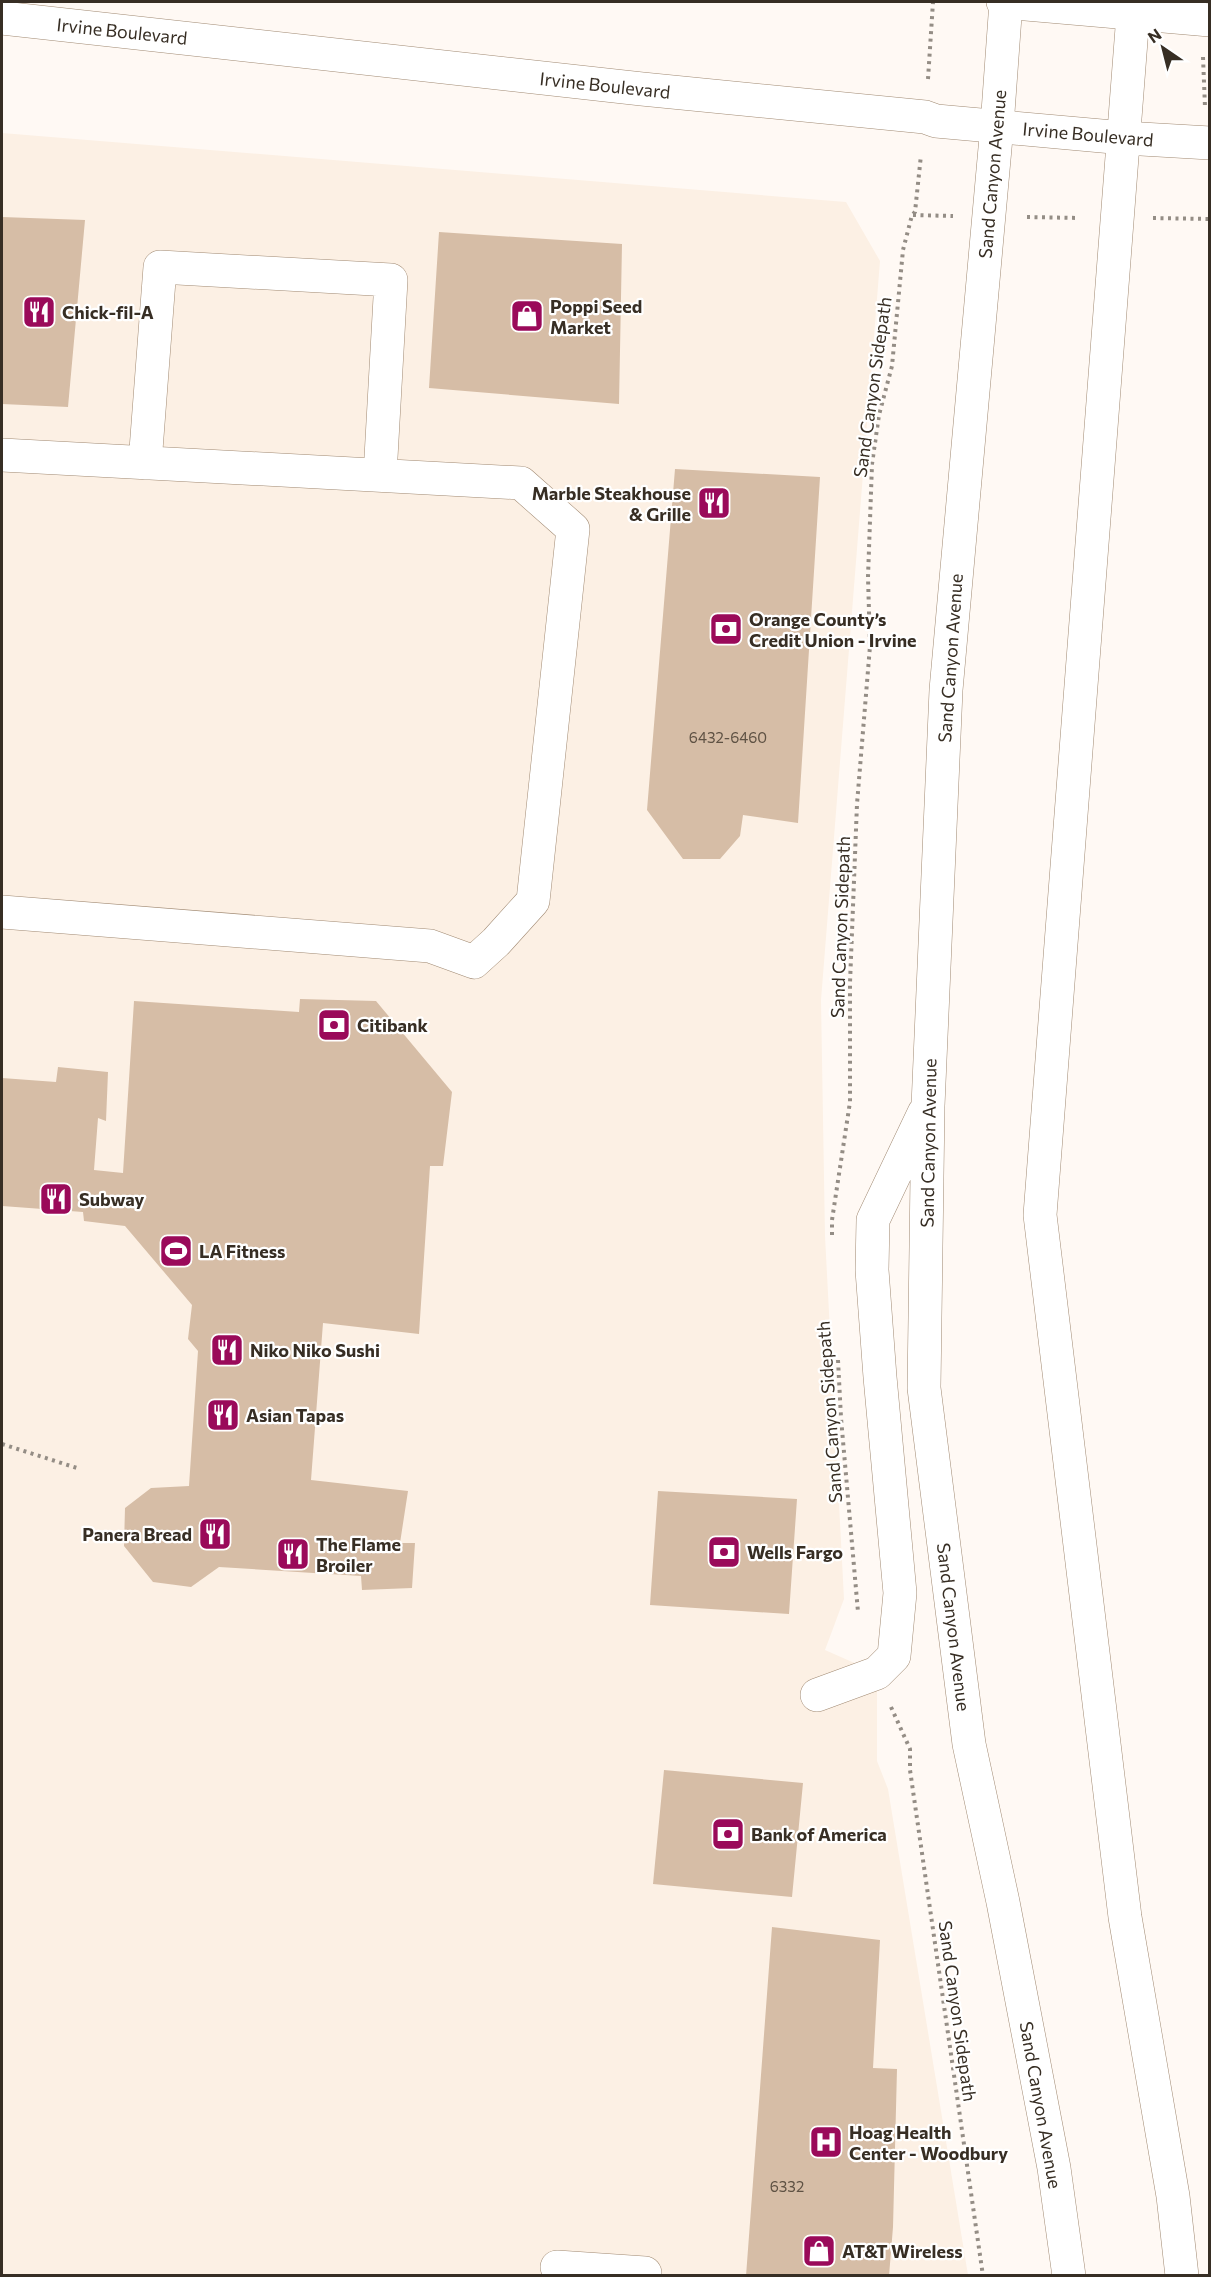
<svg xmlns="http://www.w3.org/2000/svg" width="1211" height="2277" font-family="Commissioner,sans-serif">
	<rect width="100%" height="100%" fill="#fff9f4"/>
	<path fill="#fcf0e4" d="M2,133l844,69 34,59 -59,739 4,236 19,363 -19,51 52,23v88l11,28 80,486h-966z"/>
	<path fill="#d6bda6" d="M2,217l83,3 -17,187 -66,-3z
		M439,232l183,12 -3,160 -190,-16z
		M675,469l145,8 -22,346 -55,-8 -3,21 -20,23h-37l-36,-49z
		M300,999l76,2 76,91 -9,74h-13l-11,168 -96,-11 -12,157 97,11 -8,52h15l-3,45 -50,2 -1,-14 -142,-9 -28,20 -38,-5 -29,-36 1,-38 26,-20 38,-2 9,-135 -10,-12 4,-34 -67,-79 -41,-5 -1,-9 -81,-6v-128l54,4 2,-15 50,5 -2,49 -8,-3 -4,52 29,3 11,-172 165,11z
		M658,1491l139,8 -8,115 -139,-9z
		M664,1770l139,13 -11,114 -139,-13z
		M772,1927l108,13 -7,128 24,1 -4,158 -4,49h-143z"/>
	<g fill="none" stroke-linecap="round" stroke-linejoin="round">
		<defs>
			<path id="minor" d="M2,455l519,28 52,46 -40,372 -37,41 -22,20 -44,-16 -428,-34
				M145,463l15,-196 231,13 -11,195
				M557,2267l88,6"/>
			<path id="major" d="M1003,2l207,18
				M1006,2l-9,124 -51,564 -18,416 -4,282 45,356 34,158 51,266 15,108
				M1134,2l-94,1213 85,702 48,279 9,80
				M2,18l640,71 283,28 11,4 188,17 86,5
				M817,1695l60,-22 17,-17 6,-63 -20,-216 -8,-107 1,-50 51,-107"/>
		</defs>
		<use href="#minor" stroke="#a18a73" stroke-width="34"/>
		<use href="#major" stroke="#a18a73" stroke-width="34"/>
		<path stroke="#948d85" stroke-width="4" stroke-dasharray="3 4.5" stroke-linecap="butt" d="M1203,57l2,50
			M928,79l5,-77
			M913,215l40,1
			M1027,217l52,1
			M1153,218l57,1
			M832,1235v-15l18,-118v-119l7,-179 13,-158 -2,-69 4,-113 7,-49 13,-49 11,-116 9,-35 3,-3 6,-57
			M838,1360l3,58 17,194
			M2,1444l75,24
			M891,1707l19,42v21l73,506"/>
		<use href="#minor" stroke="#fff" stroke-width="33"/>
		<use href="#major" stroke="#fff" stroke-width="33"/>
	</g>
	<defs>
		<symbol id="restaurant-square" viewBox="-11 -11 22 22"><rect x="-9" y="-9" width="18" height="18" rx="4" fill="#9a0a5a" stroke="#fff"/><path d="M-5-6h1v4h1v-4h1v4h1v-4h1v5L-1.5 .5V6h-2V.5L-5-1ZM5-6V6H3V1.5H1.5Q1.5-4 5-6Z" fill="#fff"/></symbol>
		<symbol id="shop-square" viewBox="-11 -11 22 22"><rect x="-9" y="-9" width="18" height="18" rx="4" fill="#9a0a5a" stroke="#fff"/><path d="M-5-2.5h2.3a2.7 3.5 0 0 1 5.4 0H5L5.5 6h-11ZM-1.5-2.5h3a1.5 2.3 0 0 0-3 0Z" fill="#fff"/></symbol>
		<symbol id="bank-square" viewBox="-11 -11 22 22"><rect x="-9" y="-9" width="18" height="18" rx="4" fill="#9a0a5a" stroke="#fff"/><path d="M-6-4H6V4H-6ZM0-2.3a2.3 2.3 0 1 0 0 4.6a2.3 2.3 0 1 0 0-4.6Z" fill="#fff"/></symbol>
		<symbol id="stadium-square" viewBox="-11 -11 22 22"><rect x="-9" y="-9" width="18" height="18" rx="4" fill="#9a0a5a" stroke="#fff"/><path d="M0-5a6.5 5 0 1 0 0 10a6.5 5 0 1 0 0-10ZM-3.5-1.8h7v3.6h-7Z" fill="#fff"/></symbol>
		<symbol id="hospital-square" viewBox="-11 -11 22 22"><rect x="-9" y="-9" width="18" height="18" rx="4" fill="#9a0a5a" stroke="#fff"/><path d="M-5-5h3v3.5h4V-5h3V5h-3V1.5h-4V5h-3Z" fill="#fff"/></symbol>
	</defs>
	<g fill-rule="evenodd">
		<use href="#restaurant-square" x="20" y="293" width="38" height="38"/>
		<use href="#shop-square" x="508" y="297" width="38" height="38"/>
		<use href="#restaurant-square" x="695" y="484" width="38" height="38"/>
		<use href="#bank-square" x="707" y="610" width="38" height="38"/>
		<use href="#bank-square" x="315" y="1006" width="38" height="38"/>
		<use href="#restaurant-square" x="37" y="1180" width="38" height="38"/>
		<use href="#stadium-square" x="157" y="1232" width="38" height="38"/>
		<use href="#restaurant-square" x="208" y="1331" width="38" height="38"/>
		<use href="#restaurant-square" x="204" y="1396" width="38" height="38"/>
		<use href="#restaurant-square" x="196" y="1515" width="38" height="38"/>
		<use href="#bank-square" x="705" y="1533" width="38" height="38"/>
		<use href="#restaurant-square" x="274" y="1535" width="38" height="38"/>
		<use href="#bank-square" x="709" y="1815" width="38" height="38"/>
		<use href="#hospital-square" x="807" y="2123" width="38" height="38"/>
		<use href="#shop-square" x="800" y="2232" width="38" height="38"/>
	</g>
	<g text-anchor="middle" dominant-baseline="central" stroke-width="4.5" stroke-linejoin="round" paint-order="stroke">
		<g font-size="15" fill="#5f5244">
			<text x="728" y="737">6432-6460</text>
			<text x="787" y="2186">6332</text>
		</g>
		<g font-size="18" fill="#372e24" stroke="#fff">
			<text transform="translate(122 31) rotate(6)">Irvine Boulevard</text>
			<text transform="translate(605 85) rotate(6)">Irvine Boulevard</text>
			<text transform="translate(1088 134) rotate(5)">Irvine Boulevard</text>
			<text transform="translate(992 174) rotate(-85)">Sand Canyon Avenue</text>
			<text transform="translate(872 387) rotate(-82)">Sand Canyon Sidepath</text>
			<text transform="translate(950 658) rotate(-86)">Sand Canyon Avenue</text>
			<text transform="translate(840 927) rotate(-88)">Sand Canyon Sidepath</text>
			<text transform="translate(928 1143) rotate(-89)">Sand Canyon Avenue</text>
			<text transform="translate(829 1412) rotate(-94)">Sand Canyon Sidepath</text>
			<text transform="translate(954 1627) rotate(83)">Sand Canyon Avenue</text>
			<text transform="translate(958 2011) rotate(82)">Sand Canyon Sidepath</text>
			<text transform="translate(1041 2105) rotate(80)">Sand Canyon Avenue</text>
		</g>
		<g font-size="18" font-weight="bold" fill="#372e24" stroke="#fff" text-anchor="start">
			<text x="550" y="306">Poppi Seed<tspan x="550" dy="21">Market</tspan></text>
			<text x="62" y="312">Chick-fil-A</text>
			<text x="691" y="493" text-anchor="end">Marble Steakhouse<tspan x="691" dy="21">&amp; Grille</tspan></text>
			<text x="749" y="619">Orange County’s<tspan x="749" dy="21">Credit Union - Irvine</tspan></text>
			<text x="357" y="1025">Citibank</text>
			<text x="79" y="1199">Subway</text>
			<text x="199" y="1251">LA Fitness</text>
			<text x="250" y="1350">Niko Niko Sushi</text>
			<text x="246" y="1415">Asian Tapas</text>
			<text x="192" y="1534" text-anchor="end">Panera Bread</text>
			<text x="316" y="1544">The Flame<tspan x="316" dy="21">Broiler</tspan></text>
			<text x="747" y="1552">Wells Fargo</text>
			<text x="751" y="1834">Bank of America</text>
			<text x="849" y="2132">Hoag Health<tspan x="849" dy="21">Center - Woodbury</tspan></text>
			<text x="842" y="2251">AT&amp;T Wireless</text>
		</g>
	</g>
	<rect width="1211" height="2277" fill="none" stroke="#372e24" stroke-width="6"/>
	<g transform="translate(1163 48) rotate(325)" stroke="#ffffff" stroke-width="4.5" paint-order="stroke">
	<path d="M0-4.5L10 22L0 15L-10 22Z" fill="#372e24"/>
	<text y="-9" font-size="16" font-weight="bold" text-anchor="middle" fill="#372e24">N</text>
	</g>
</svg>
